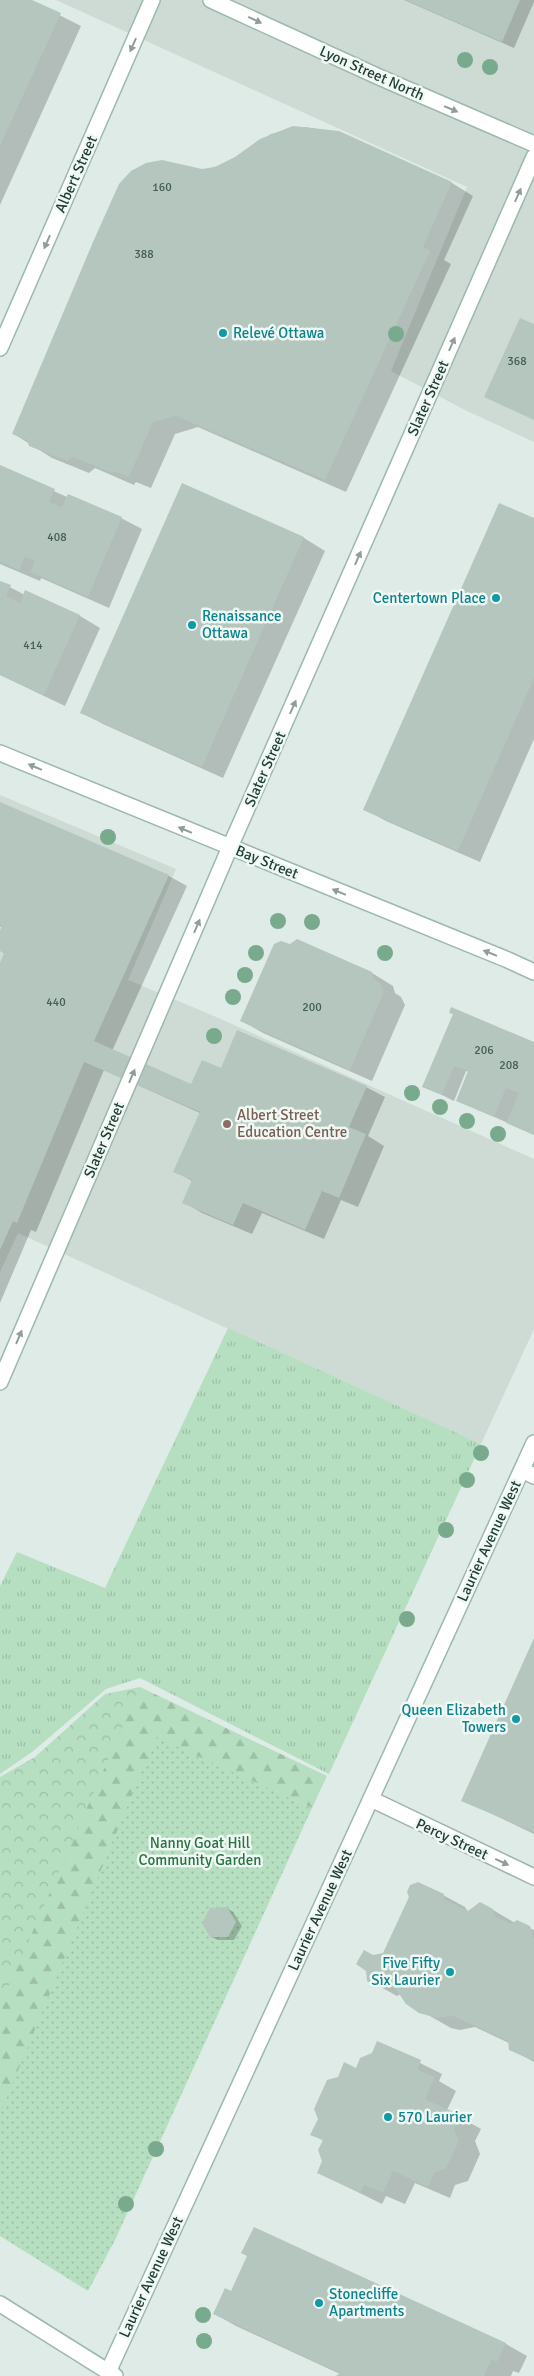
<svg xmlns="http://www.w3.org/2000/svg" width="534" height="2376" font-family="Signika,sans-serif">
	<defs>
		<pattern id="grass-tufts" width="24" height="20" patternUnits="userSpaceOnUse" patternTransform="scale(1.25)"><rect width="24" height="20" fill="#b6dec0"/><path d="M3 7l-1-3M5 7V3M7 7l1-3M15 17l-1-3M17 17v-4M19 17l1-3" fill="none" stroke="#9cbfa6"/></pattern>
		<pattern id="forest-firs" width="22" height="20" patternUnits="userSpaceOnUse" patternTransform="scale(1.25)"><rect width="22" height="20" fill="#b6dec0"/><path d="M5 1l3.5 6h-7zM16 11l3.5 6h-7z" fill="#9cbfa6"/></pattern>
		<pattern id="park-crowns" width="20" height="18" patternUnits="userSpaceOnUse" patternTransform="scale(1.25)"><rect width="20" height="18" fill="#b6dec0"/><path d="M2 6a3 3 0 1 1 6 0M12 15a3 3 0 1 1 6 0" fill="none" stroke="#9cbfa6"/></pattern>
		<pattern id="garden-dots" width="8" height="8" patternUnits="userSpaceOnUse" patternTransform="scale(1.25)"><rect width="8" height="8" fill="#b6dec0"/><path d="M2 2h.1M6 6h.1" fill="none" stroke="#9cbfa6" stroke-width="1.8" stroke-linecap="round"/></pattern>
	</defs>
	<rect width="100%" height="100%" fill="#dfebe6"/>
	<path fill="#cddbd4" d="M56,0h478v442l-69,-32 -74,-39 76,-184z
		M0,795l176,74 -48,111 86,36 320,143v170l-53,115 -463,-211 -18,39z"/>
	<path fill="url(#grass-tufts)" d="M228,1328l253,116 -152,330 -189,-96 -34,11 -74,63 -32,22v-188l17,-34 88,36z"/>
	<path fill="url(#forest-firs)" d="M140,1687l187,89 -15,32 -156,-70 -156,462v-268l106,-233z"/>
	<path fill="url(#park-crowns)" d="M140,1687l-140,319v-229l35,-20 70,-63z"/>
	<path fill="url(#garden-dots)" d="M156,1737l156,71 -197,432 -27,51 -88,-55v-122z"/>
	<path fill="#0003" d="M0,0h29l52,26 -81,179z
		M404,0h130v2l-20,46z
		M304,127l35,5 113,51 21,13 -29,64 7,4 -105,228 -148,-65 -23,7 -24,54 -15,-6 -2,3 -39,-17 -6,5 -37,-15 -38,-24 188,-264 25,-6 44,-30 23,-6z
		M0,467l67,30 54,21 21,11 -33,79 -68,-30 -1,3 -40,-17z
		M183,485l121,53 21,13 -102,227 -120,-54 -22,-12z
		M534,520v219l-54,123 -94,-41 -22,-12z
		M0,582l25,13 55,21 20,12 -35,78 -65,-31z
		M0,803l169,73 18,10 -75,165 80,35 29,-17 145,18 19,10 -17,39 16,10 -26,61 -17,-7 -17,39 -62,-26 -10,21 -50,-21 -18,-11 8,-21 -17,-10 25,-58 -96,-43 -68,162 -5,-2 -31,73v-337l5,-12 -5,-4v-16l3,-7 -3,-1z
		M372,973l21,13 2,7 6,4 4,8 -33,76 -109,-48 -21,-12z
		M454,1014l80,29v92l-77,-35 12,-28 -3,-1 -12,30 -30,-15z
		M534,1641v193l-71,-34z
		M443,1895l22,12 3,5 25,-2 22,13 19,7v132l-24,-13 -1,-6 -34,-16 -15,3 -9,-2 -44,-25 -6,-9 -4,2 -29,-16 5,-23 11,-3z
		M227,1908l6,4 9,14 -8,14h-16l-7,-3z
		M378,2042l64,32 -3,7 17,10 -9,19 34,19 -6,12 5,13 -12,27 -13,4 -5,13 -35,-15 -10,21 -19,-8 -4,8 -63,-31 5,-12v-20l-12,-7 45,-64 16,-16z
		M254,2229l252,115 21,12 -8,17 -6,-2 -2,5h-173l2,-2 -104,-48 -21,-12 17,-21 17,-37z"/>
	<path fill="#b4c6be" d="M0,0h32l29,13 -61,133z
		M405,0h115l-18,42z
		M293,126l46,5 113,51 -29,65 7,4 -105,229 -149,-64 -23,6 -24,55 -15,-6 -2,2 -39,-16 -6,4 -38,-15 -2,-6 -15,-6 81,-192 26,-58 12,-13 15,-8 16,-3 40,9 13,-2 20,-10 25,-18z
		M520,318l14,6v96l-50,-23z
		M0,465l55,24 -6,13 13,5 6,-13 54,23 -34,80 -58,-25 5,-11 -10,-4 -6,13 -19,-8z
		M182,483l122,54 -102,230 -122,-54z
		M499,503l35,15v160l-76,173 -95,-41z
		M0,581l11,4 -5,11 14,7 5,-13 55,25 -36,80 -44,-20z
		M0,802l169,73 -75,166 97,43 11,-24 19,8 16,-38 130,56 -18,41 17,7 -27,64 -17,-7 -17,39 -62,-27 -10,22 -51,-22 10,-23 -19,-8 27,-60 -116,-50 -67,161 -4,-2 -13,29v-287l4,-10 -4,-2v-20l2,-5 -2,-1z
		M297,939l75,33 2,8 6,3 4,9 -34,78 -110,-49 34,-77 7,-3 9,3z
		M451,1007l83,35v93l-28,-12 13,-30 -13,-5 -12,29 -38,-16 12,-30 -14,-5 -12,29 -20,-8 31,-73 -4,-1z
		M534,1638v194l-73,-31z
		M418,1882l26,12v5l24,12 12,-9 13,7 1,7 17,8 6,-4 13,6 4,14v121l-25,-11 -1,-9 -55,-25 -16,2 -18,-5 -13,-9 -10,-15 -16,-7 -5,3 -8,-4 -1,-10 -10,-7 8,-14 9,5 10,-2 26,-56 -2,-5 3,-7z
		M227,1907l9,15 -8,15h-18l-8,-14 8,-15z
		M377,2041l44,19 -3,10 17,7 -10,22 35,16 -6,14 5,12 -13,28 -12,4 -6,14 -35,-16 -10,22 -19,-8 -4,8 -43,-20 5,-12 -4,-11 5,-10 -13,-5 8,-16 -4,-10 13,-29 11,-3 6,-15 12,6 4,-10 12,-5z
		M254,2227l252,116 -9,19 -5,-3 -8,17h-148l4,-3 -127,-59 12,-26 6,3 16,-35 -6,-3z"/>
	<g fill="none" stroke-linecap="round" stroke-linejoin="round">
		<defs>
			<path id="lane" d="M522,1470l12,6"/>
			<path id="street" d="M371,1799l163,78"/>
			<path id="secondary" d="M211,0l168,77 155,67
				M0,348l152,-348
				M0,753l508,207 26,12
				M0,1382l230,-535 304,-690
				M0,2304l115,72
				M108,2372l426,-929"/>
		</defs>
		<use href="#lane" stroke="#a2b3ad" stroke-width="18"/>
		<use href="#street" stroke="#a2b3ad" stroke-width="18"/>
		<use href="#secondary" stroke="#9db8ae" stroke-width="18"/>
		<use href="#lane" stroke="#fff" stroke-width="15"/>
		<use href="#street" stroke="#fff" stroke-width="15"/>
		<use href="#secondary" stroke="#fff" stroke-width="15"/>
	</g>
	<g fill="#7aaa8d">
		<circle cx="465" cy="60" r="8"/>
		<circle cx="490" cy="67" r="8"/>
		<circle cx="396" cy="334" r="8"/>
		<circle cx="108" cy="837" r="8"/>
		<circle cx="278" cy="921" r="8"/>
		<circle cx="312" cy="922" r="8"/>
		<circle cx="256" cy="953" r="8"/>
		<circle cx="385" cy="953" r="8"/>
		<circle cx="245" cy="975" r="8"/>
		<circle cx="233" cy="997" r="8"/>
		<circle cx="214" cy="1036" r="8"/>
		<circle cx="412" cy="1093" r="8"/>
		<circle cx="440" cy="1107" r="8"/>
		<circle cx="467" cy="1121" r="8"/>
		<circle cx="498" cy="1134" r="8"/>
		<circle cx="481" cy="1453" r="8"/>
		<circle cx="467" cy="1480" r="8"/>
		<circle cx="446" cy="1530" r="8"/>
		<circle cx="407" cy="1619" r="8"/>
		<circle cx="156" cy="2149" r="8"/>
		<circle cx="126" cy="2204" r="8"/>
		<circle cx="203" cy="2315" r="8"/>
		<circle cx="204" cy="2341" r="8"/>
	</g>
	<defs><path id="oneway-solid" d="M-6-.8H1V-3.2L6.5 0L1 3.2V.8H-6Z" transform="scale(1.25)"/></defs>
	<g fill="#8f9e9a">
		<use href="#oneway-solid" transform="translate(255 20) rotate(25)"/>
		<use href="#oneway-solid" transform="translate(133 45) rotate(114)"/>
		<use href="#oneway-solid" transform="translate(451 109) rotate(23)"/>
		<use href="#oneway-solid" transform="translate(518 195) rotate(-66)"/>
		<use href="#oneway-solid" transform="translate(47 242) rotate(114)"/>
		<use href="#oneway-solid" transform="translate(452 344) rotate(-66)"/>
		<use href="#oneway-solid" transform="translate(358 558) rotate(-66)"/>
		<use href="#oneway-solid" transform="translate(293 707) rotate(-66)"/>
		<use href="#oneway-solid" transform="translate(35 767) rotate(-157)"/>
		<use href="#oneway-solid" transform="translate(185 830) rotate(-157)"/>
		<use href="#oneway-solid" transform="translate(339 892) rotate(-157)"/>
		<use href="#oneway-solid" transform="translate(197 926) rotate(-67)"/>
		<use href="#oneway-solid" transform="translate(490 953) rotate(-158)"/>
		<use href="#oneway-solid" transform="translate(132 1076) rotate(-67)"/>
		<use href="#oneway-solid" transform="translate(19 1337) rotate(-67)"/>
		<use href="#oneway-solid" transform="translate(502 1862) rotate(25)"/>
	</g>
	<g fill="#0f9aa8" stroke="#f0f8f3" stroke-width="2">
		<circle cx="223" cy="333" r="5"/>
		<circle cx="496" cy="598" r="5"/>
		<circle cx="192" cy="625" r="5"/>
		<circle cx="516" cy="1719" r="5"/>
		<circle cx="450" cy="1972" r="5"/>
		<circle cx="388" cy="2117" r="5"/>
		<circle cx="319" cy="2303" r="5"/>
	</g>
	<circle fill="#8d6e63" stroke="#f0f8f3" stroke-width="2" cx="227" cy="1124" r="5"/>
	<g text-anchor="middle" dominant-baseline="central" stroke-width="5" stroke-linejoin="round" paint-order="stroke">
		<g font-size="12" fill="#445e56">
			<text x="162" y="187">160</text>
			<text x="144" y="254">388</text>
			<text x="517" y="361">368</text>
			<text x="57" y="537">408</text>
			<text x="33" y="645">414</text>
			<text x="56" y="1002">440</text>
			<text x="312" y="1007">200</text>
			<text x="484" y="1050">206</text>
			<text x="509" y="1065">208</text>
		</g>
		<g font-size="15" fill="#1f3c34" stroke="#f0f8f3">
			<text transform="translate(372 73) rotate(24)">Lyon Street North</text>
			<text transform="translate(76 174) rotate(-66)">Albert Street</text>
			<text transform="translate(428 398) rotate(-66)">Slater Street</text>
			<text transform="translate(265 769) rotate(-66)">Slater Street</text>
			<text transform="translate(267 862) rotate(22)">Bay Street</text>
			<text transform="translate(104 1140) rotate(-67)">Slater Street</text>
			<text transform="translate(489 1541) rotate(-65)">Laurier Avenue West</text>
			<text transform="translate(452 1839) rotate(25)">Percy Street</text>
			<text transform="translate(320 1910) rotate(-65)">Laurier Avenue West</text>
			<text transform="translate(151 2277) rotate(-65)">Laurier Avenue West</text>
		</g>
		<g font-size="15" fill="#0d838f" stroke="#f0f8f3" text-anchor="start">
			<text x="233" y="333">Relevé Ottawa</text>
			<text x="486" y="598" text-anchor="end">Centertown Place</text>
			<text x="202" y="616">Renaissance<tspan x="202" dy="17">Ottawa</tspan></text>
			<text x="506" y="1710" text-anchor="end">Queen Elizabeth<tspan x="506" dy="17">Towers</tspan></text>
			<text x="440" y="1963" text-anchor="end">Five Fifty<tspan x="440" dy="17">Six Laurier</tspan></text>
			<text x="398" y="2117">570 Laurier</text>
			<text x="329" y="2294">Stonecliffe<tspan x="329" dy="17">Apartments</tspan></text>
		</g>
		<g font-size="15" fill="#785e54" stroke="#f0f8f3" text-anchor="start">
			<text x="237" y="1115">Albert Street<tspan x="237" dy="17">Education Centre</tspan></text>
		</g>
		<g font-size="15" fill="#277544" stroke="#f0f8f3">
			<text x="200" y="1843">Nanny Goat Hill<tspan x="200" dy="17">Community Garden</tspan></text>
		</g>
	</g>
</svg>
